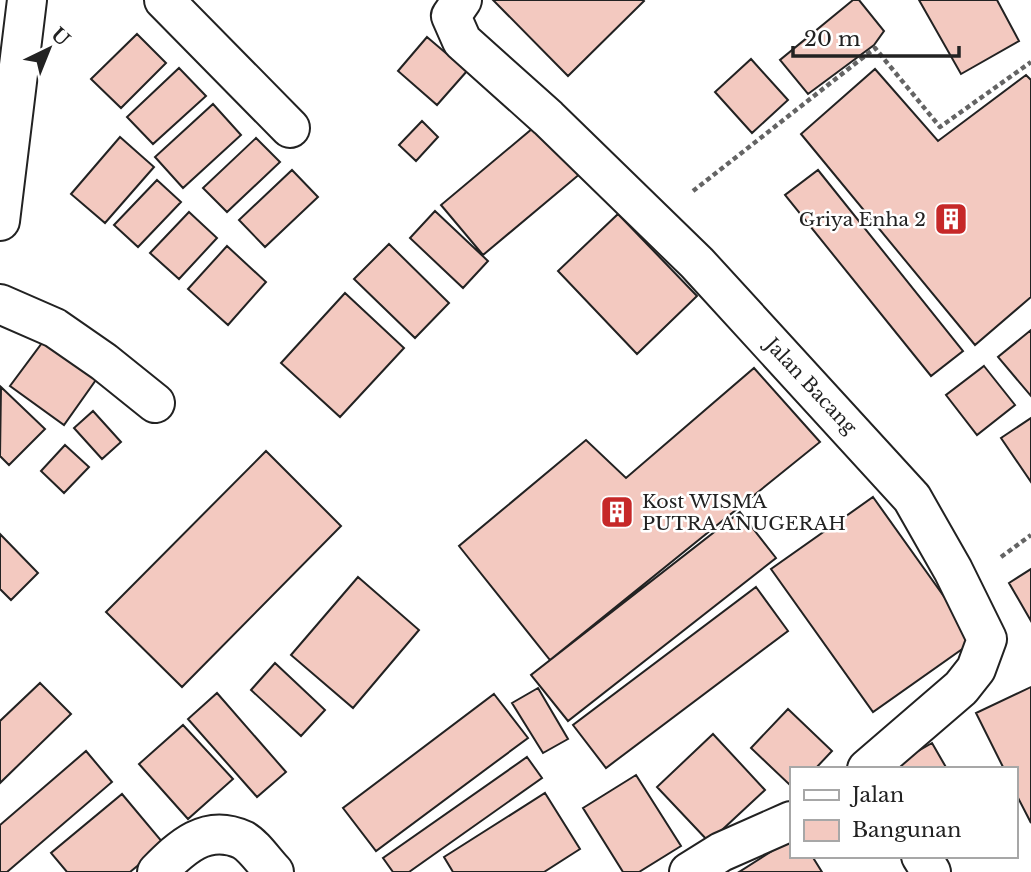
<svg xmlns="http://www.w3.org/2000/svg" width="1031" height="872" font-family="'Libre Baskerville',serif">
	<rect width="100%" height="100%" fill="#fff"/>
	<path fill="#f3c9c0" stroke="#222" stroke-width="2" d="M493,0h150l1,1 -76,75z
		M853,0h6l25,31 -10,14 -66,49 -28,-34z
		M919,0h78l22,41 -58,33z
		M137,34l29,29 -45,45 -30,-29z
		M427,37l40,34 -30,34 -39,-34z
		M751,59l37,41 -36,33 -37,-41z
		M179,68l27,28 -53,48 -26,-27z
		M875,69l63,72 88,-66 5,5v217l-56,48 -174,-211z
		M213,104l28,31 -58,53 -28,-31z
		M545,118l42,50 -104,87 -42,-50z
		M422,121l16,16 -22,24 -17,-16z
		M120,137l34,30 -49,56 -34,-29z
		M256,138l24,24 -53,50 -24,-24z
		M292,170l26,27 -53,50 -26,-27z
		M818,170l145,181 -32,25 -146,-181z
		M157,180l24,22 -43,45 -24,-22z
		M435,211l53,50 -25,27 -53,-50z
		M189,212l28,26 -38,41 -29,-26z
		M618,214l79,82 -60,58 -79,-83z
		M389,244l60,59 -34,35 -61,-59z
		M227,246l39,36 -38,43 -40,-36z
		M345,293l59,55 -64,69 -59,-54z
		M1031,330v66l-33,-39z
		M45,339l53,38 -34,48 -54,-39z
		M984,366l31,39 -38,30 -31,-40z
		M754,368l66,74 -270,218 -91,-114 127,-106 40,38z
		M1,387l44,42 -36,36 -9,-9z
		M93,411l28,31 -19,17 -28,-31z
		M1031,418v64l-30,-44z
		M65,445l24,22 -25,26 -23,-22z
		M266,451l75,75 -159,161 -76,-75z
		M873,497l102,143 -102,72 -102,-143z
		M740,512l36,46 -208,163 -37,-46z
		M0,534l38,39 -27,27 -11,-11z
		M1031,569v52l-22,-38z
		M358,577l61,53 -66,78 -62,-53z
		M756,587l32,44 -182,137 -33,-43z
		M275,663l50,47 -24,26 -50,-46z
		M40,683l31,31 -71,69v-62z
		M1031,687v136l-16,-31v-23h-11l-28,-56z
		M538,688l30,51 -25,14 -31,-50z
		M217,693l69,79 -29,25 -69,-78z
		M494,694l34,44 -152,113 -33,-43z
		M788,709l44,42 -17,18h-24v17l-40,-38z
		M183,725l50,54 -45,40 -49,-55z
		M713,734l52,56 -56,52 -52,-55z
		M932,743l15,26h-60z
		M86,751l26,31 -105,90h-7v-47z
		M527,757l15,21 -133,94h-16l-10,-14z
		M636,775l45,71 -42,26h-16l-40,-64z
		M545,793l35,56 -36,23h-91l-9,-15z
		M122,794l42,50 -34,28h-63l-16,-19z
		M791,839v17h21l10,16h-83z"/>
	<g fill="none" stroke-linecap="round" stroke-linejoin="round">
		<defs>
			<path id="street" d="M164,0l126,128
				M462,0l-11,16 11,25 86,77 149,145 215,235 41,72 34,69 -11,30 -15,19 -94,81
				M0,221l27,-221
				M0,304l55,24 49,34 51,41
				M921,856l10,16
				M157,872c24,-24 49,-49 86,-32 11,6 22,23 31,32
				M689,872l32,-20 70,-31"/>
		</defs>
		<use href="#street" stroke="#222" stroke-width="42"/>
		<path stroke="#646464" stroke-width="4.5" stroke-dasharray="5 3.5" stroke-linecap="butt" d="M693,191l182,-143 65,79 91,-65
			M1001,557l30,-22"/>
		<use href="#street" stroke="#fff" stroke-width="38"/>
	</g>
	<defs>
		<symbol id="building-square" viewBox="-11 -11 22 22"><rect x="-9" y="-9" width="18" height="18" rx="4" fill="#c62828" stroke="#fff"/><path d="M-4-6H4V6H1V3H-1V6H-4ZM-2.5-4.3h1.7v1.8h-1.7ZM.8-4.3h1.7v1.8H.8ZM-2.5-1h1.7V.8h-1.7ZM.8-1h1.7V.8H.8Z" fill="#fff"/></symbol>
	</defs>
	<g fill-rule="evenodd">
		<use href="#building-square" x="932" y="200" width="38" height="38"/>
		<use href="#building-square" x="598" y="493" width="38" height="38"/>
	</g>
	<g text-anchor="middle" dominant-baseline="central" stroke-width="5" stroke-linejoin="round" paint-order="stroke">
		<g font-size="19" fill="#222" stroke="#fff" text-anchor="end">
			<text x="926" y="219">Griya Enha 2</text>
			<text x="642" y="501" text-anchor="start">Kost WISMA<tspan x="642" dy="22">PUTRA ANUGERAH</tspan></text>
		</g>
		<g font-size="19" fill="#222" stroke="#fff">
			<text transform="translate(811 386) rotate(47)">Jalan Bacang</text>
		</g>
	</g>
	<rect x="790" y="767" width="228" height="91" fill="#ffffff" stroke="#a7a7a7" stroke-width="2"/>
	<rect x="804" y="790" width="35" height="10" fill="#ffffff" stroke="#a7a7a7" stroke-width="2"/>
	<text x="852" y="802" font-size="21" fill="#222222">Jalan</text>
	<rect x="804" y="820" width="35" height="21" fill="#f3c9c0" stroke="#a7a7a7" stroke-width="2"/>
	<text x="852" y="837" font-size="21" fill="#222222">Bangunan</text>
	<g transform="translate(49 49) rotate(43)" stroke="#ffffff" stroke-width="5" paint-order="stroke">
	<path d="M0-5L12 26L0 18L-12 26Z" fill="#222222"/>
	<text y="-10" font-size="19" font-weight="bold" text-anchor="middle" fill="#222222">U</text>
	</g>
	<path d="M793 46v10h166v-10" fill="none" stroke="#222222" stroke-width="3.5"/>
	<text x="804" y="46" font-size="21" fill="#222222" stroke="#ffffff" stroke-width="5" paint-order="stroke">20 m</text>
</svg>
